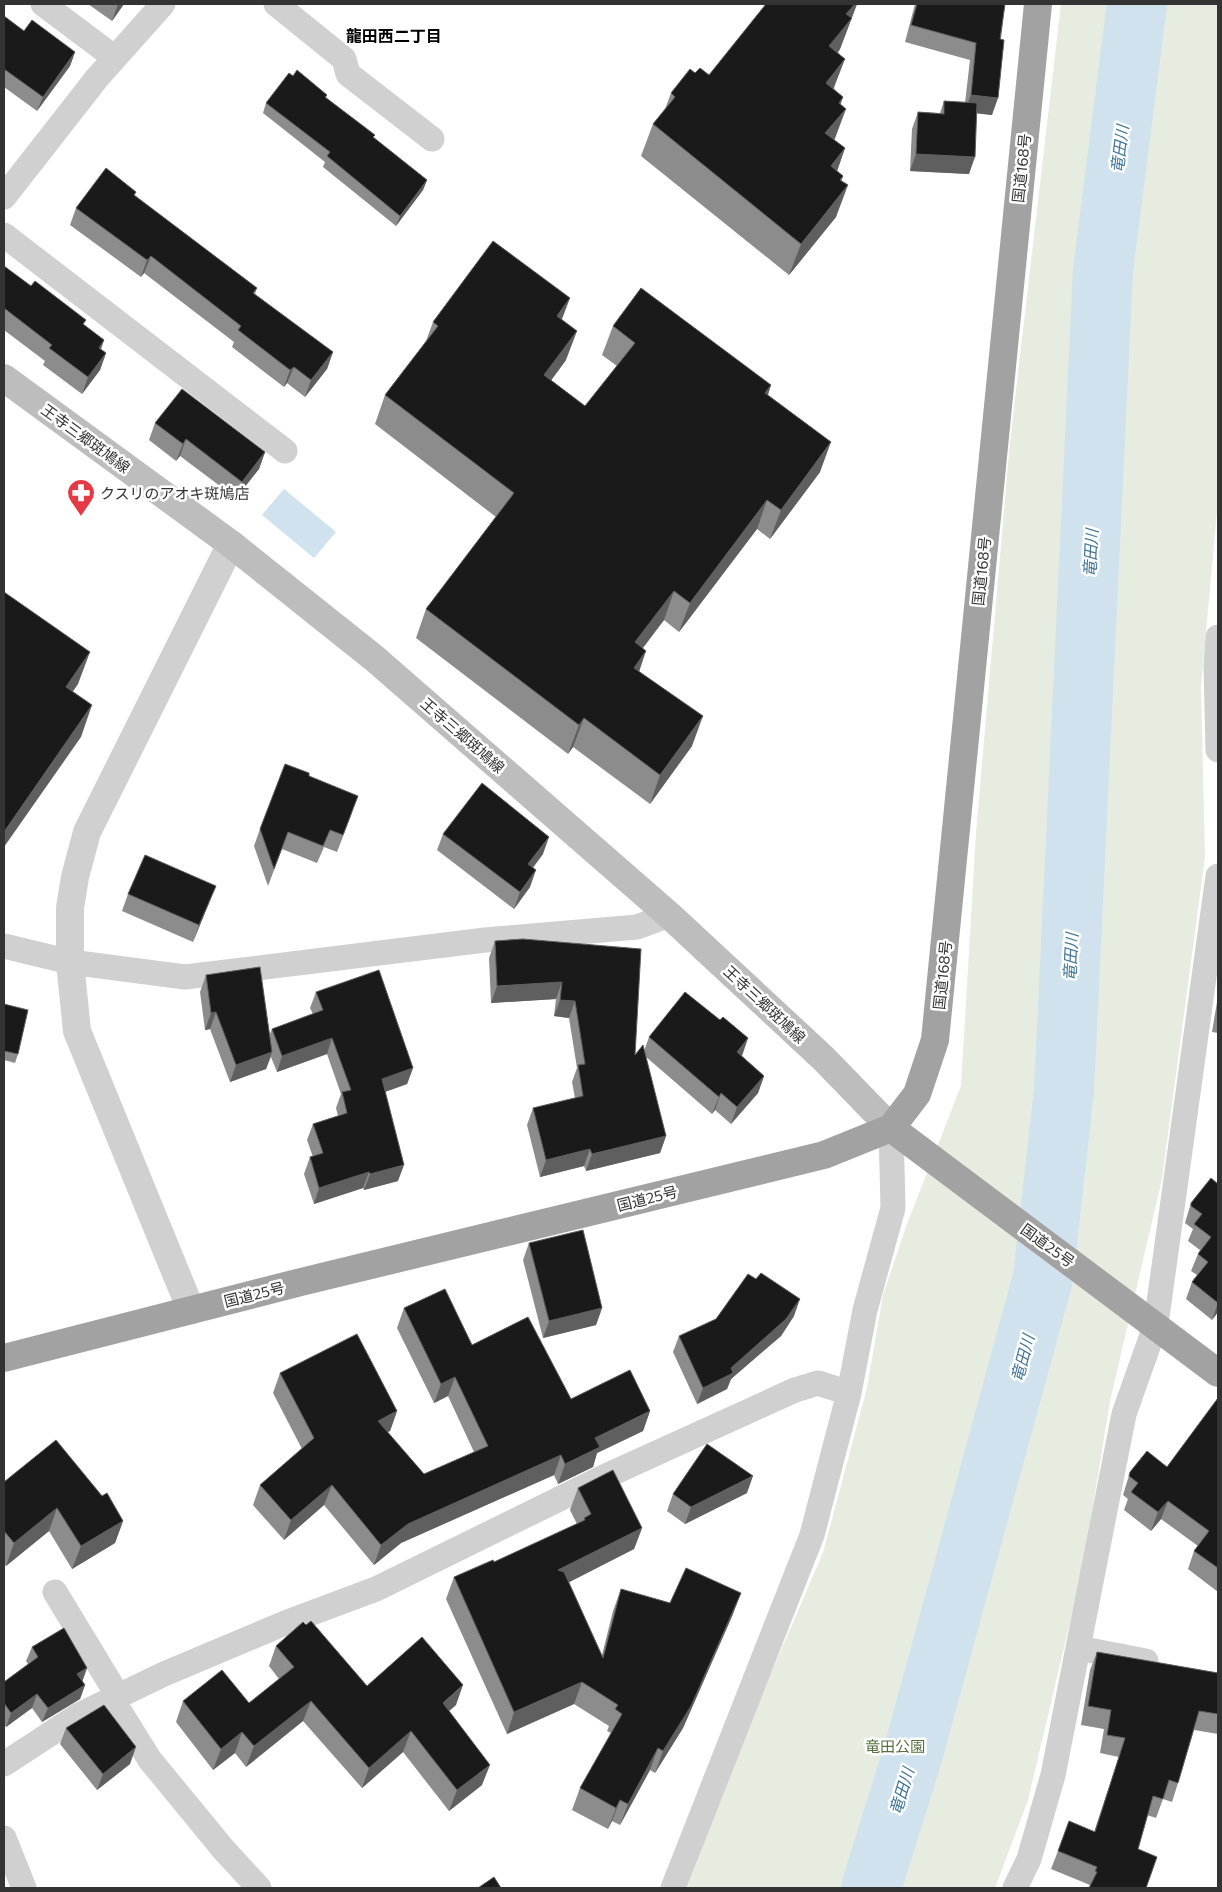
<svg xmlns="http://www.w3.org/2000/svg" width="1222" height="1892" font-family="Commissioner,'Noto Sans JP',sans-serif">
	<rect width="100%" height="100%" fill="#fff"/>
	<path fill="#e6ecdf" d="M1061,4h157v497l-17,186 4,170 -43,322 -52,222 -27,166 -55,233 -33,88h-308l59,-157 77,-178 44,-165 16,-93 24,-71 54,-138 15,-253 34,-391z"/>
	<path fill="#cfe2ee" d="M284,489l52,43 -22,26 -52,-43z"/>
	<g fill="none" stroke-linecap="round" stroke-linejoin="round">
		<path stroke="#cfe2ee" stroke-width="60" d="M871,1888l43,-138 129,-472 21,-187 39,-821 34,-266"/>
		<path stroke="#d0d0d0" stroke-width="25" d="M43,4l72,54
			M276,4l68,55 4,15 84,65
			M4,197l93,-119 66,-74
			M4,235l281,216
			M1218,637l-2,29 2,84
			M4,946l66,16 115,15 300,-37 152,-13 32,-12
			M55,1592l63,104
			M1078,1648l68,13
			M112,1699l38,61 74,90 35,38
			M4,1764l75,-49 85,-41 121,-51 91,-34 228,-112 191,-87 23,-7 31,10
			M4,1838l20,50
			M673,1888l139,-353 37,-142 16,-83 28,-102 -2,-80
			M1015,1888l14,-29 24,-84 71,-361 32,-90 62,-448"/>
		<path stroke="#d0d0d0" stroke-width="28" d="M191,1310l-114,-279 -7,-69v-54l5,-31 12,-45 144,-288"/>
		<path stroke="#bdbdbd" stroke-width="28" d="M4,378l227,166 143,114 295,257 154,143 68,70"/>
		<path stroke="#a2a2a2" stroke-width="28" d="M891,1128l26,-34 18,-54 103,-1036
			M891,1128l327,245
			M4,1358l297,-76 523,-127 67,-27"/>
	</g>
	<path fill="#8c8c8c" d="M88,4h36l-12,17z
		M857,4l-17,45 -2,4 -4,36 9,8 -3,8 -6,35 11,8 -8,23 6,5 -2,5 -5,36 -47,58 -148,-119 12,-32 12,-15 6,-16 24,-20 14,2z
		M915,4h90l-13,111 -15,-2 -8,61 -59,-3 2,-42 6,-17 22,1 4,-12 21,2 5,-43 -65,-18z
		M4,16l20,15 51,21 -5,14 -33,45 -33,-24z
		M293,76l34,19 -1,3 48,40 53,42 -4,10 -27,36 -73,-59 2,-5 -62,-49 3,-10z
		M135,196l122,92 -2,6 78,58 -6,17 -22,28 -18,-14 -3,4 -52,-40 2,-5 -90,-69 -3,4 -71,-52 6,-17z
		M4,266l100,74 -3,9 5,4 -6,17 -18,24 -39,-29 2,-4 -41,-31z
		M562,320l4,40 -15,20 34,26 32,-40 -15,-11 11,-29 158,59 -3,10 52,77 -50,67 -13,-10 -78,103 -15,-12 -22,28 -3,23 53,75 -42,58 -77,-57 -5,7 -152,-116 10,-29 70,-92 -121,-93 10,-29 41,-54 7,-19z
		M155,423l110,29 -6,17 -23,29 -56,-42 -4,5 -27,-21z
		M309,776l43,37 -15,39 -13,-5 -7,16 -35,-14 -14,37 -14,-40 6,-17z
		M443,834l100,20 -10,14 -3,19 -16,22 -77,-59z
		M128,894l81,9 -16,39 -71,-31z
		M523,939l112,116 9,-4 5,-14 71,-17 28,18 -6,18 22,20 -6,17 -27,31 -16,-14 -3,4 -67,-58 21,80 -6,17 -74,18 -2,-5 -44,11 -13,-52 6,-17 42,-10 -3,-16 5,-14 -8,-50 -15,-2 2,-17 -65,4 -2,-45 6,-17z
		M206,975l64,59 2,-5 41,-15 -3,-6 6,-16 97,76 -6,16 -22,8 13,89 -34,9 -1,-2 -49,16 -10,-30 6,-17h3l-6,-17 6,-16 25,-8 -2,-8 5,-14 -14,-40 -50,18 -6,-15 -5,12 -36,13 -20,-53 -5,1 -5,-38z
		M1218,996v37l-6,-1z
		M4,1004l14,50 -3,9 -11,-3z
		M1218,1184v128l-6,8 -26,-21 6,-17 5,-7 -6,-4 7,-17 2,-4 -12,-9 5,-12 -8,-6 6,-20z
		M529,1243l73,65 -6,17 -53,13 -20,-78z
		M404,1308l167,91 79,12 -7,20 -46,22 -4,14 -35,17 -4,-9 -153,68 -27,22 -50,-60 -40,35 -31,-35 7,-20 42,-36 -29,-56 7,-20 117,38 -7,20 -3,1 37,42 50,-22 -26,-56 -14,7 -37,-75z
		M794,1316l-13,20 -50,43 -4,10 -30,15 -24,-52 6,-16z
		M1218,1398v194l-30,-23 6,-18 4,-5 -37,-27 -10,12 -27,-21 4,-11 -5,-4 7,-23 37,-5z
		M4,1482l98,14 21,25 -8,22 -43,26 -23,-38 -43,35 -2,-2z
		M578,1488l64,40 -8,21 -65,33 33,73 11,-44 8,-22 49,14 63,11 -50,114 -28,45 -5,-3 -30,55 -8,-4 -4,8 -36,-19 8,-22 31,-55 -4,-2 2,-5 -35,-22 -67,30 -61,-135 8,-22 40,-15 83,-38 -7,-14z
		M747,1493l-62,31 -18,-13 6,-17z
		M276,1646l91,40 89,19 -7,6 33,74 -33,26 -46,-59 -41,36 -59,-67 -57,46 -11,-14 -22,17 -37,-48 7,-21 66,2 30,-24 -10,-13z
		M32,1647l55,21 -5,14 3,3 -5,14 -38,23 -10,-14 -26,19 -2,-3v-42l24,-18 -2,-3z
		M1097,1652l121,21v61l-24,-4 -16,53 -6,19 -9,-3 -7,19 -9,-3 -58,73 1,-3 -39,-16 7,-18 36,-19 25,-75 -19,-4 4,-24 -23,-4 9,-55z
		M66,1728l64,36 -33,26 -37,-46z"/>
	<path fill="#5f5f5f" d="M118,4h6l-12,17z
		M855,4h2l-17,45 -23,29 12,-32 17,-32z
		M75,52l-5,14 -33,45 6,-14z
		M845,59l-12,31 -7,-7z
		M971,95l27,3 -6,17 -28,-3z
		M843,97l-9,26 12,-14 -12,32 -9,-8 14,-30z
		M845,148l-11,32 -3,-14z
		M916,154l59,3 -6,17 -59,-3z
		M843,176l-10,28 15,-19 -12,32 -47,58 12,-31z
		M427,180l-4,10 -27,36 4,-10z
		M151,256l-7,17 -3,4 6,-17z
		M570,298l-11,29 -2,-11z
		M577,331l-11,29 -32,44 10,-29z
		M104,340l-6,17 1,-9z
		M333,352l-6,17 -22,28 6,-17z
		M106,353l-6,17 -18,24 6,-17z
		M294,367l-7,16 -3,4 6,-17z
		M771,385l-10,30 4,-22z
		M186,439l-6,17 -4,5 7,-17z
		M831,442l-11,30 -50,67 11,-29z
		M265,452l-6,17 -23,29 6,-16z
		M767,500l-10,29 -78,103 11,-29z
		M674,591l-10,29 -39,52 10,-30z
		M646,651l-10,30 -2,-13z
		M90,652l-12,32 -23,34 11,-31z
		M92,705l-11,32 -77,110v-15z
		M703,716l-11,30 -42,58 10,-29z
		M584,718l-11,29 -5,7 11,-29z
		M549,837l-6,17 -21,27 6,-17z
		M536,870l-6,17 -16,22 6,-17z
		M216,886l-7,17 -16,39 6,-17z
		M562,982l-6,17 -65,4 6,-17z
		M560,1000l15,1 -6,17 -15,-2z
		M216,1012l-6,17 -5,1 6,-17z
		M332,1038l-5,16 -50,18 5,-16z
		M748,1038l-6,17 -11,14 6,-17z
		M272,1052l-6,17 -36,13 6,-17z
		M413,1068l-6,16 -31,11 6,-16z
		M764,1076l-6,17 -27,31 6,-17z
		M721,1093l-6,17 -3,4 7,-17z
		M666,1136l-6,17 -74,18 6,-17z
		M590,1149l-6,17 -44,11 6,-17z
		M404,1165l-6,16 -34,9 6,-16z
		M369,1172l-6,16 -49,16 5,-16z
		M800,1299l-6,17 -13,20 -50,43 -4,10 -30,15 6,-16 28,-20z
		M1218,1303v9l-6,8z
		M602,1308l-6,17 -53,13 6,-17z
		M455,1377l-7,19 -14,7 7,-19z
		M397,1411l-7,20 -20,10 8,-20z
		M650,1411l-7,20 -46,22 -4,14 -35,17 7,-20 30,-26z
		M561,1455l-7,20 -153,68 -27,22 7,-20 27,-21z
		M753,1476l-6,17 -62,31 6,-17z
		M332,1485l-8,20 -40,35 7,-20z
		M1168,1501l-7,18 -10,12 7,-19z
		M57,1508l-8,23 -43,35 8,-23z
		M123,1521l-8,22 -43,26 9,-23z
		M642,1528l-8,21 -84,43 8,-22z
		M741,1593l-8,21 -50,114 -28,45 8,-22z
		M87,1668l-5,14 -5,-8z
		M582,1682l-8,22 -67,30 7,-22z
		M85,1685l-5,14 -38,23 6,-14z
		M463,1685l-7,20 -21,18 8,-20z
		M37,1694l-5,14 -26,19 5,-14z
		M311,1701l-8,20 -57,46 8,-21z
		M411,1731l-8,21 -41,36 7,-20z
		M242,1732l-7,21 -22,17 8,-21z
		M136,1747l-6,17 -33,26 6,-16z
		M658,1748l-8,22 -30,55 8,-21z
		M490,1765l-8,20 -33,26 8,-21z
		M620,1800l-8,21 -4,8 8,-21z"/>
	<path fill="#1a1a1a" stroke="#5f5f5f" d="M766,4h89l-9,10 6,4 -23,28 16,13 -19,24 17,14 -4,6 7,6 -21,24 20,15 -14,18 12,10 -3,4 8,5 -47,59 -148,-120 22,-27 -4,-4 19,-24 5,4 5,-5 9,7z
		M917,4h88l-5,35 4,1 -6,58 -27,-3 5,-52 -65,-18z
		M4,16l20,15 8,-11 43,32 -32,45 -39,-28z
		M297,70l30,25 -2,2 50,38 -2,2 54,43 -27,36 -73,-60 3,-4 -64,-49 23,-30 4,3z
		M944,101l33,2 -2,54 -59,-3 2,-42 26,2z
		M106,168l30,24 -2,3 123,93 -4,5 80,59 -22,28 -17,-13 -4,3 -52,-40 3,-4 -90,-70 -4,4 -71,-52z
		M493,241l77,57 -13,18 20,15 -33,44 41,31 50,-63 -22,-17 28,-38 130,97 -6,8 66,49 -50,68 -14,-10 -77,103 -16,-12 -39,51 11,9 -12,17 69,48 -43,59 -76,-57 -5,7 -153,-116 88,-116 -129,-98 53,-69 -5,-4z
		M4,266l27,20 4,-5 51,39 -3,4 21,16 -5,8 7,5 -18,24 -39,-29 3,-3 -48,-37z
		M182,389l83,63 -23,30 -56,-43 -3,5 -28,-21z
		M4,592l86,60 -24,35 26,18 -88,127z
		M285,764l24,9v3l49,20 -15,39 -13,-5 -7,16 -35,-14 -14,37 -14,-40z
		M482,783l67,54 -21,27 8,6 -16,22 -77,-58z
		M145,855l71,31 -17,39 -71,-31z
		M523,939l118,10 -6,106 8,-10 23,91 -74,18 -2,-5 -44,11 -13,-52 50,-12 -5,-31 7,-1 -10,-63 -15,-1 2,-18 -65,4 -2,-45z
		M260,967l12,85 -36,13 -20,-53 -5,1 -5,-38z
		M379,970l34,98 -31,11 22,86 -34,9 -1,-2 -50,16 -9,-31 13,-4 -10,-29 34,-11 -5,-21 9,-2 -19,-52 -50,18 -10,-27 51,-19 -7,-18z
		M685,992l35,28 3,-3 25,21 -11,14 27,24 -27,31 -16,-14 -2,4 -70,-60z
		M4,1004l24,6 -10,44 -14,-3z
		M1211,1178l7,6v119l-26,-21 16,-20 -10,-8 13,-17 -17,-13 8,-10 -11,-8v-3z
		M583,1230l19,78 -53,13 -20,-78z
		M761,1273l39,26 -14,20 -55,49 2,5 -30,15 -24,-52 37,-17 32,-45 8,5z
		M445,1289l27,56 56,-28 43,82 59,-29 20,41 -55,27 5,9 -35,17 -4,-9 -153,69 -27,21 -49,-60 -41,35 -31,-35 54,-47 -34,-65 77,-39 40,77 -19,10 46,53 64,-28 -33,-69 -14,7 -37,-76z
		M1218,1398v170l-24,-17 15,-20 -41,-30 -10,11 -27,-20 7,-9 -9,-7 1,-4 17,-21 20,16z
		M56,1440l46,56 5,-3 16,28 -42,25 -24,-38 -43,35 -10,-12v-49z
		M707,1444l46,32 -62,31 -18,-13z
		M613,1470l29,58 -84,42 6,2 39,86 18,-69 49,14 16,-35 55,25 -50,113 -28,45 -5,-3 -30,56 -8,-4 -4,8 -36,-20 42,-74 -7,-5 3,-4 -36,-23 -68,30 -60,-135 39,-17 1,2 91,-42 -1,-2 7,-4 -13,-26z
		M311,1621l56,65 55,-49 41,48 -20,18 47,62 -33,25 -46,-59 -42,37 -58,-67 -57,45 -12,-14 -21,17 -38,-48 39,-31 27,33 45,-36 -18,-21 27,-24 3,3z
		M64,1628l23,40 -10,6 8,11 -37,23 -11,-14 -26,19 -7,-10v-21l34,-25 -6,-10z
		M1097,1652l121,21v41l-19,-3 -21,72 -9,-3 -6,19 -10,-3 -15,53 19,8 -11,31h-57l8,-16 -2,-1 2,-4 -39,-16 11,-30 26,11 30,-94 -18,-3 4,-25 -23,-4z
		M104,1705l32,42 -33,27 -37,-46z
		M494,1877l7,11h-23z"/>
	<defs>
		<symbol id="pharmacy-pin" viewBox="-11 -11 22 30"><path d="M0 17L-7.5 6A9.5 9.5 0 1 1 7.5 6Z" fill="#e63946" stroke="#fff"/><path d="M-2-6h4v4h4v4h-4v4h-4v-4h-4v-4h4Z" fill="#fff"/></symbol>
	</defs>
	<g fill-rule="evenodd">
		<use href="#pharmacy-pin" x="65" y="477" width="32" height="43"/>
	</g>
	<g text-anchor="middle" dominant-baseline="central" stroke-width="5" stroke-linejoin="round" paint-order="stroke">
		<g font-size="15" fill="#333" stroke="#fff">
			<text transform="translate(1021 168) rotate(-84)">国道168号</text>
			<text transform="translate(86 438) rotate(36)">王寺三郷斑鳩線</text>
			<text transform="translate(981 571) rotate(-84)">国道168号</text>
			<text transform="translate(463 735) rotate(41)">王寺三郷斑鳩線</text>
			<text transform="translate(942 975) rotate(-84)">国道168号</text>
			<text transform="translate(765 1004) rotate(43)">王寺三郷斑鳩線</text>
			<text transform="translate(647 1198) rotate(-14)">国道25号</text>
			<text transform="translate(1048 1245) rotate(36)">国道25号</text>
			<text transform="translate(254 1294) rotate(-14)">国道25号</text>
		</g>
		<g font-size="15" fill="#333" stroke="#fff" text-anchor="start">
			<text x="100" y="493">クスリのアオキ斑鳩店</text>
		</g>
		<g font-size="15" fill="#56703f" stroke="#fff">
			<text x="895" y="1746">竜田公園</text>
		</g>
		<g font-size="16" font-weight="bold" fill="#000" stroke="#fff">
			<text x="394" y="35">龍田西二丁目</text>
		</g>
		<g font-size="16" font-style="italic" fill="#3f7597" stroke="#fff">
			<text transform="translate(1119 149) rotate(-83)">竜田川</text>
			<text transform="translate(1090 553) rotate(-87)">竜田川</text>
			<text transform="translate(1070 957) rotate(-87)">竜田川</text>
			<text transform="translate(1022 1358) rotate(-75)">竜田川</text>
			<text transform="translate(901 1791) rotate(-73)">竜田川</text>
		</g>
	</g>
	<rect width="1222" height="1892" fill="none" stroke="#333333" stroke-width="10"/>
</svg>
